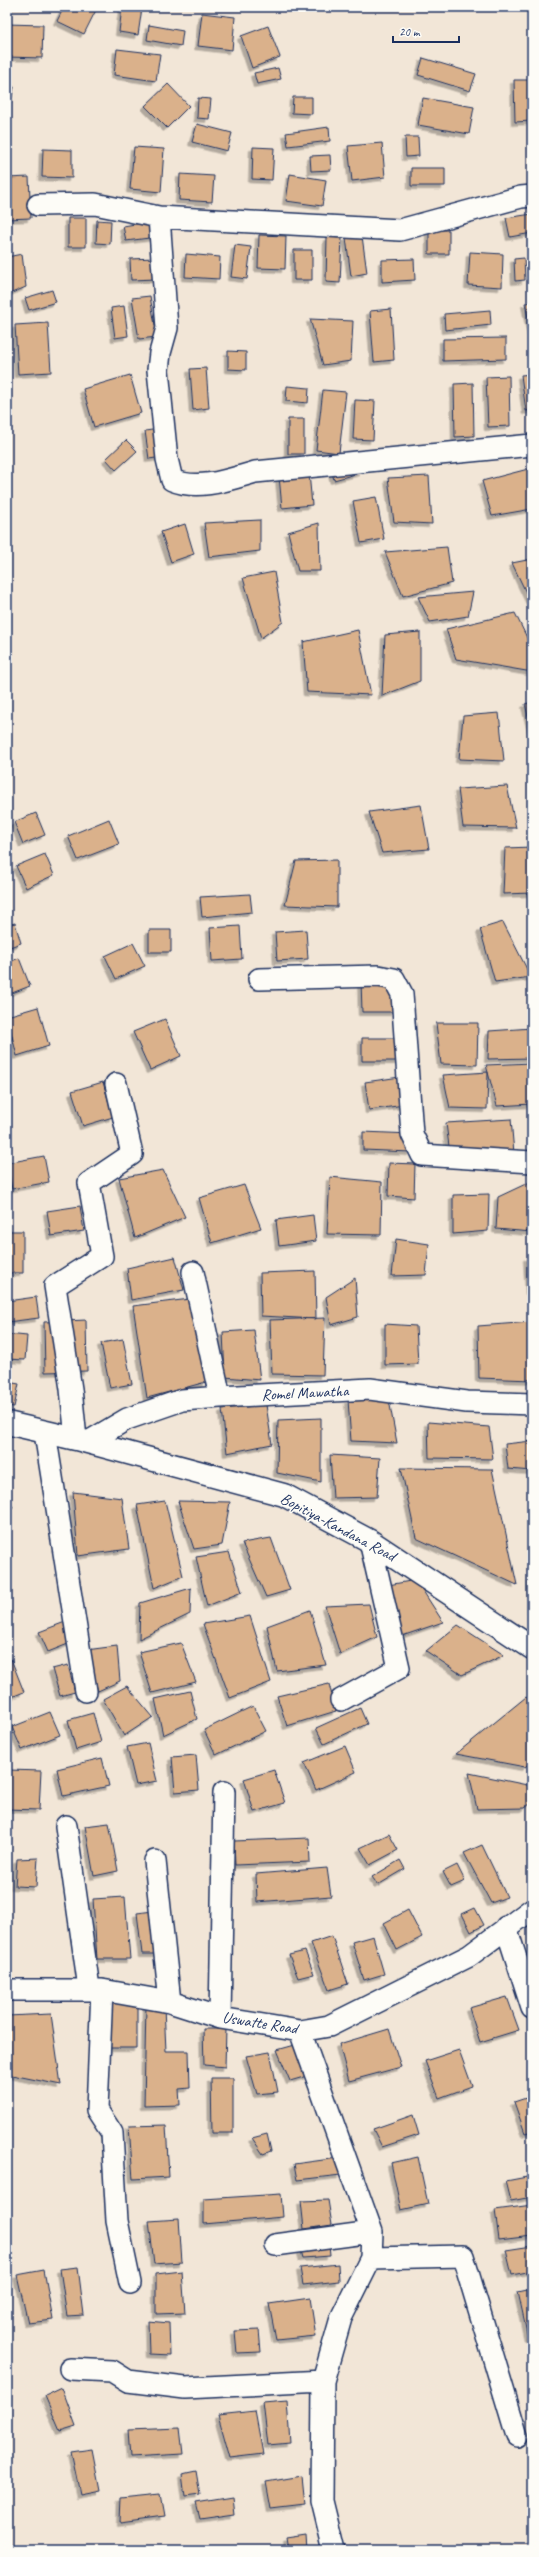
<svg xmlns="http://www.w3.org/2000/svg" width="539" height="2557" font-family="Caveat,sans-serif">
	<defs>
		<filter id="shadow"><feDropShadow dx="-3.5" dy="3.5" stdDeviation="0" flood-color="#0004"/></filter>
	</defs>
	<rect width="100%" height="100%" fill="#f2e6d7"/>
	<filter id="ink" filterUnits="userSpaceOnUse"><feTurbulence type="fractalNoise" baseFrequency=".025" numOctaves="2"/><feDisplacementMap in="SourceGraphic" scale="8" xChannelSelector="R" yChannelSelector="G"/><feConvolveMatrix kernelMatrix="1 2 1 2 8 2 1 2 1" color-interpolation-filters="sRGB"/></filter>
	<g filter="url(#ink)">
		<path fill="#dab18b" stroke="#1b2f5e" filter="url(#shadow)" d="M64,7l33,1 -13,26 -27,-13z
			M122,7l20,1 -4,27 -19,-3z
			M202,13l33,4 -3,33 -34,-4z
			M7,24l36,1 -1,33 -35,-1z
			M149,25l34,6 -2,15 -34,-6z
			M268,26l12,31 -28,11 -11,-32z
			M117,49l43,5 -4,27 -42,-6z
			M423,58l53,16 -6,17 -52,-16z
			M278,68l3,11 -24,5 -3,-11z
			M514,80h18v41l-17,1z
			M168,84l21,22 -22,22 -22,-22z
			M7,86l7,1 -7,34z
			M293,97h19v17l-20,-1z
			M198,98l13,1 -2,20 -12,-1z
			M423,98l51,9 -5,27 -51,-9z
			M197,124l35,9 -5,18 -35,-9z
			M329,127l1,14 -42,5 -2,-13z
			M405,137h13l1,19 -13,1z
			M382,143l3,34 -33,4 -4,-35z
			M134,147l30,2 -3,43 -31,-3z
			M253,147l21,1 -2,32 -20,-1z
			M43,149l29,1v28l-30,-1z
			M330,155l1,15 -20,1 -1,-15z
			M411,168h34v18h-34z
			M180,174l34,2 -2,26 -33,-2z
			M290,174l36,6 -4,26 -36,-5z
			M29,177l2,41 -24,1v-41z
			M532,214v19l-22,4 -4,-19z
			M68,218h18v29h-18z
			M97,220l14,1 -1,23 -14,-1z
			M154,221l3,16 -31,4 -3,-15z
			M429,230h20v24h-20z
			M259,235l27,1 -1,33 -27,-1z
			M362,236l5,37 -16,3 -5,-38z
			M327,237l15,1 -2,45 -14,-1z
			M235,245l16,2 -4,32 -16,-2z
			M294,250h18v30h-18z
			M470,252l33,2 -1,33 -34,-2z
			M22,254l4,33 -19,8v-38z
			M186,254l34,3 -1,22 -34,-2z
			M155,258l1,21 -25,1 -1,-21z
			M524,258l1,22 -10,1 -1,-22z
			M414,259l1,21 -33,2v-22z
			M52,290l4,12 -27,8 -4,-12z
			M150,296l7,41 -18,2 -7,-41z
			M532,302v35l-7,-34z
			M124,306l4,30 -13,2 -4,-30z
			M391,309l3,51 -20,2 -4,-51z
			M490,310l1,15 -46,5 -1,-16z
			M310,319l43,2 -2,40 -28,4z
			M48,323l3,49 -33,2 -3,-49z
			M506,338v21l-63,2v-22z
			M228,351l18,1v18l-18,-1z
			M206,368l3,40 -16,2 -3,-41z
			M532,374v36l-6,1 -5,-36z
			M130,375l11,38 -47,14 -11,-38z
			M509,376l1,50 -22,1 -2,-50z
			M473,383l1,53 -19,1 -1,-53z
			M287,386l22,2 -1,15 -22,-2z
			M323,390l23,2 -7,61 -23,-3z
			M355,400l20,1 -2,39 -20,-1z
			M288,419h16v35h-16z
			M173,427l3,28 -27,4 -4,-28z
			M126,440l11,11 -21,19 -10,-11z
			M532,468v41l-40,7 -10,-35z
			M331,469l32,3 -29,8z
			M309,473l3,32 -30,3 -3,-32z
			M429,476l3,48 -38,-2 -6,-44z
			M376,497l8,42 -23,4 -8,-42z
			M260,520v31l-51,6 -5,-34z
			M319,523l1,48h-22l-10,-39z
			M185,524l9,30 -23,8 -10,-30z
			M447,547l5,36 -49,13 -18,-44z
			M532,559v46l-20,-42z
			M274,572l9,50 -22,16 -18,-60z
			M473,592l-5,24 -38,6 -12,-25z
			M515,613l17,35v24l-76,-13 -10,-30z
			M358,630l13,65 -64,-3 -4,-50z
			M420,632v49l-38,15 3,-61z
			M532,702v30l-7,-28z
			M499,713l5,48 -45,-2 4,-43z
			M507,786l9,42 -53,-1 -5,-38z
			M421,805l8,44 -47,4 -13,-41z
			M36,813l9,22 -22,9 -9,-22z
			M109,819l10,25 -41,16 -10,-24z
			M532,847v46l-29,1 2,-46z
			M45,854l9,21 -28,13 -10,-22z
			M337,860v47l-52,-2 11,-44z
			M250,894l2,18 -50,5 -2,-20z
			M503,922l28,55 -36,5 -15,-53z
			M15,923l6,20 -14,5v-23z
			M240,926l2,33 -30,2 -2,-33z
			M149,930h22v22h-22z
			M306,930l2,29 -31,2 -2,-29z
			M133,943l12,23 -29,13 -11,-23z
			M19,958l11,28 -23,9v-32z
			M394,979v33h-32l-1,-32z
			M38,1007l11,39 -32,10 -10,-40z
			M165,1019l16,37 -31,14 -17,-38z
			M436,1023h42l-1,42 -36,-1z
			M532,1028v30l-44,1 1,-28z
			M362,1038h44v23h-44z
			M532,1063v41l-35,2 -11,-41z
			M488,1072l-1,37 -37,-1 -7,-33z
			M407,1076l4,28 -42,6 -4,-28z
			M103,1082l10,35 -30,9 -11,-35z
			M511,1119l3,34 -64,1 -4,-31z
			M363,1132l49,2 -1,18 -48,-2z
			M44,1156l5,26 -37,7 -5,-26z
			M389,1163l26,1 -1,34 -26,-2z
			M163,1170l22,47 -50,21 -16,-60z
			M330,1177l52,5 -1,53 -54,-1z
			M532,1181v51l-36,-3 2,-32z
			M244,1185l17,43 -49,15 -13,-45z
			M489,1194l-1,37 -35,3v-39z
			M80,1206l4,25 -33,5 -4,-25z
			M313,1215l3,26 -37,5 -3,-26z
			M7,1231h16v42h-16z
			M396,1239l33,5 -3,31 -34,1z
			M175,1257l9,33 -53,10 -4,-32z
			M527,1257h5v35l-3,-1z
			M315,1271l1,48 -55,-3 -1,-43z
			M355,1278l3,39 -27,8 -5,-28z
			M36,1297l3,21 -32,4v-21z
			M190,1299l16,83 -59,16 -14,-92z
			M325,1318l-2,57 -51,-1 -2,-54z
			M86,1320l1,51 -42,1 -1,-50z
			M532,1322v58l-53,-2 -1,-52z
			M385,1324l31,2 2,38 -33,1z
			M254,1330l6,50 -35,-3 -2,-45z
			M7,1334l20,2 -2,24 -18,-1z
			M123,1339l9,45 -22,4 -9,-45z
			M7,1382l12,2 -5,23 -7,-1z
			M348,1400h41l8,43 -46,-2z
			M266,1405l6,39 -45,9 -5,-44z
			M321,1418v64l-44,-9 1,-53z
			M428,1422l61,5 4,32 -64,-1z
			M532,1441v30l-24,-2 -3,-25z
			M330,1455l50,3 -3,39 -44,1z
			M401,1468l91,1 25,116 -101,-47z
			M73,1492l49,6 7,51 -51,7z
			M7,1499l6,8 -6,5z
			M165,1501l18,75 -29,12 -17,-83z
			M178,1501l52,1 -8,43 -28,4z
			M271,1538l19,52 -24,7 -24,-54z
			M229,1552l13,40 -35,14 -11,-49z
			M531,1578h1v32h-1z
			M416,1580l27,42 -41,14 -14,-51z
			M191,1588l-1,26 -51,25 1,-36z
			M369,1604l8,33 -37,17 -15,-48z
			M310,1610l16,55 -49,6 -10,-45z
			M250,1616l21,66 -41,16 -27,-74z
			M65,1622l8,20 -25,10 -9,-20z
			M458,1625l46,30 -42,20 -36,-24z
			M181,1643l15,39 -44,11 -13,-41z
			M117,1646l3,35 -22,10 -12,-41z
			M11,1659l13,33 -15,6 -2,-37z
			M68,1665l7,27 -15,4 -8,-27z
			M329,1684l7,27 -49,15 -10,-30z
			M127,1686l26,31 -29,19 -21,-37z
			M190,1691l7,28 -34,16 -8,-36z
			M526,1697l6,4v60l-7,6 -69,-13z
			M253,1706l13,25 -50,24 -12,-25z
			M360,1708l7,16 -43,20 -8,-16z
			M50,1712l10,23 -38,15 -10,-23z
			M93,1713l8,29 -25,8 -8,-30z
			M148,1743l9,38 -21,4 -9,-38z
			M345,1746l11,26 -40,18 -12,-27z
			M196,1755l3,35 -24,2 -3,-35z
			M102,1758l7,28 -46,10 -6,-27z
			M9,1770l32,1 -2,39 -32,-1z
			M274,1770l11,33 -31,9 -10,-33z
			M469,1773l63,13v16l-7,6 -48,1z
			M109,1823l9,48 -24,5 -9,-50z
			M389,1834l9,16 -28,15 -10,-17z
			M309,1838l1,24 -75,3 -1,-24z
			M482,1845l25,52 -16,6 -27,-50z
			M38,1858l-2,29 -21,-1 2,-27z
			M400,1860l5,9 -27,16 -6,-8z
			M457,1865l8,16 -14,6 -8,-15z
			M327,1868l4,28 -74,6 -1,-28z
			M125,1897l5,62h-33l-4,-60z
			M475,1908l9,17 -13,7 -9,-18z
			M408,1910l14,27 -25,13 -13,-27z
			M153,1911l4,43h-15l-5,-41z
			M332,1936l16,48 -19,6 -18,-47z
			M373,1936l11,38 -20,6 -12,-38z
			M305,1951l9,23 -16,4 -9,-23z
			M507,1997l12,33 -39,12 -11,-34z
			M111,2002l26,1v45h-29z
			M146,2005l18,2 2,44h23l1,37 -11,1 1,16 -36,1z
			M51,2014l10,71 -54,-11v-58z
			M203,2029h23l-1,38 -21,-2z
			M389,2029l12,38 -52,14 -10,-37z
			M295,2045l12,31 -17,5 -13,-31z
			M459,2050l13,36 -33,12 -14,-37z
			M270,2052l8,40 -21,2 -11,-38z
			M211,2078h22v55h-21z
			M532,2096v35l-7,2 -11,-31z
			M413,2115l6,20 -37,12 -9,-18z
			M166,2125l3,52 -36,2 -4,-53z
			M267,2134l4,17 -8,3 -11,-16z
			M418,2157l10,47 -27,6 -10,-47z
			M338,2158l3,17 -44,5 -3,-16z
			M532,2176v21l-21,4 -5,-20z
			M281,2194l2,23 -79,7v-25z
			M328,2200l4,25 -28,4 -3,-28z
			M532,2205v31l-33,4 -4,-30z
			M179,2219l3,43 -28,2 -5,-43z
			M329,2245l1,11 -27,2 -3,-11z
			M532,2246v25l-20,4 -6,-25z
			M338,2264l1,17 -36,4 -3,-17z
			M78,2267l6,48 -17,1 -7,-47z
			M44,2270l9,50 -25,3 -11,-48z
			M182,2271l3,42 -29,1v-40z
			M532,2289v47l-4,1 -10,-45z
			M310,2298l6,38 -40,4 -7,-36z
			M148,2321l21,2 1,32 -21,-1z
			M259,2330l2,22 -24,1 -2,-22z
			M62,2388l14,38 -16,5 -15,-35z
			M287,2401l3,42 -22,2 -5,-42z
			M255,2411l8,43 -33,4 -12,-43z
			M180,2428l3,26 -53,3 -2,-27z
			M92,2449l8,41 -20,4 -9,-42z
			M196,2471l4,24 -15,2 -3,-23z
			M302,2476l3,29 -34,4 -5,-27z
			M160,2494l4,22 -44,6 1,-24z
			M233,2497l2,17 -35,5 -4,-16z
			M306,2535l1,15h-19l-2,-12z"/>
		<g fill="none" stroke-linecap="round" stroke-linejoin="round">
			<defs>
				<path id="minor" d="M38,205l57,-1 64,13 241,13 121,-33 11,-1
					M159,217l8,111 -7,25 -2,17 9,89 5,21c26,11 56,0 83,-8l277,-27
					M259,979l119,-3 16,3 8,15 10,140 10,21 110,7
					M193,1272l27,125
					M45,1433l41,258
					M76,1439l-5,-50 -16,-103 47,-30 -13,-73 43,-29 -16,-70
					M88,1442l39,-23 55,-19 38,-3 150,-8 97,13 65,2
					M341,1700l58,-32 -29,-127
					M66,1826l23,162
					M155,1861l15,141
					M506,1927l26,81
					M7,1990h95l68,12 50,16 80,13 29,-5 140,-70 63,-47
					M102,1990l-5,120 15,23 5,88 13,62
					M220,2018l4,-226
					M300,2031l72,201 -1,26 -30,60 -18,63 -1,120 12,49
					M275,2245l97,-13
					M371,2258l92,-2 54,180
					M70,2369l42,2 16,10 57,7 138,-7"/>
				<path id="tertiary" d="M7,1423l69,16 208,56 86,46 162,107"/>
			</defs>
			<use href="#minor" stroke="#1b2f5e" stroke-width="24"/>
			<use href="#tertiary" stroke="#1b2f5e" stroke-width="25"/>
			<use href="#minor" stroke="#fdfcf7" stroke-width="21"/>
			<use href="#tertiary" stroke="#fdfcf7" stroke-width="22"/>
		</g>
	</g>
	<g text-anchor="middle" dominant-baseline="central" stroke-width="3" stroke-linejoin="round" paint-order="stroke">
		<g font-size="16" fill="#1b2f5e" stroke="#fdfcf7">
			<text transform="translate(305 1393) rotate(-3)">Romel Mawatha</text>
			<text transform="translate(338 1527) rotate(28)">Bopitiya-Kandana Road</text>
			<text transform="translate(260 2023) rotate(9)">Uswatte Road</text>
		</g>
	</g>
	<rect width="539" height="2557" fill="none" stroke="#fdfcf7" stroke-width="24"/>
	<rect x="12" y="12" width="515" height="2533" fill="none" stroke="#1b2f5e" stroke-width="1.5" filter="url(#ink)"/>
	<path d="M393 36v6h66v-6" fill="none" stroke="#1b2f5e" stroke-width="2"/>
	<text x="399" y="36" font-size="12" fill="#1b2f5e" stroke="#fdfcf7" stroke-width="3" paint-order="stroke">20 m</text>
</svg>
